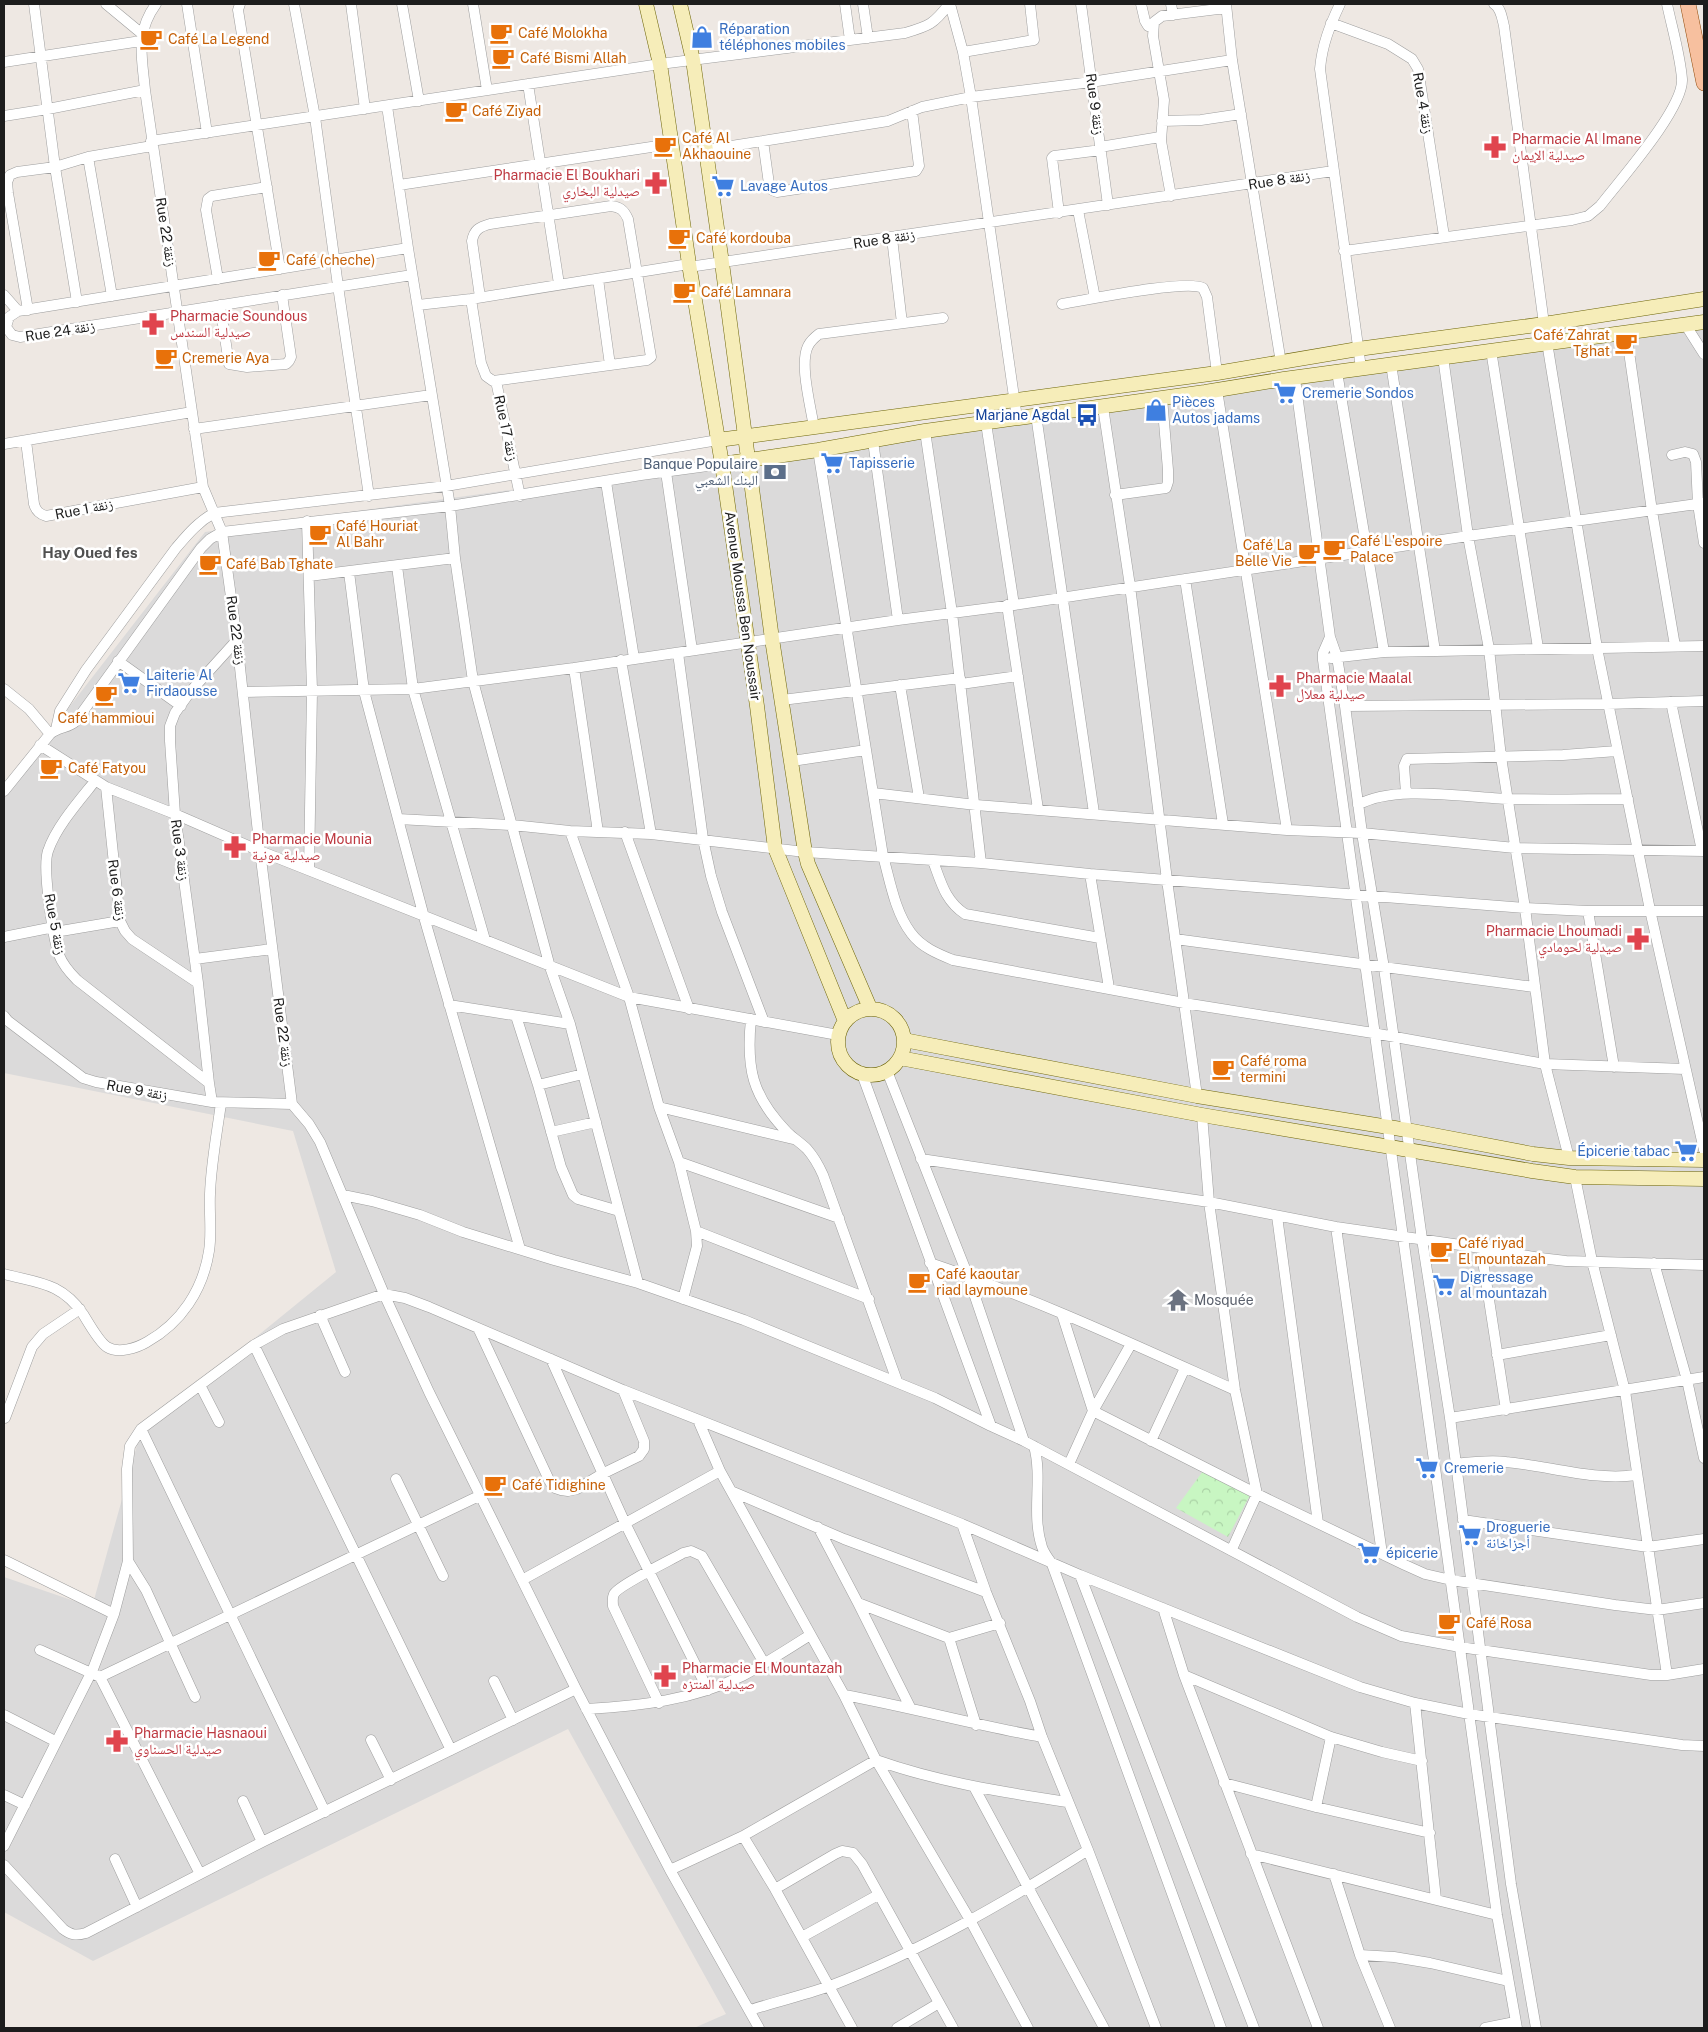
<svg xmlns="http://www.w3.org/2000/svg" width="1708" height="2032" font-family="'Public Sans','Noto Naskh Arabic',sans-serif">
	<defs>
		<pattern id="park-crowns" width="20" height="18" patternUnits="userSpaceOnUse" patternTransform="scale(1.25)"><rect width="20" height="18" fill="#c8f6c2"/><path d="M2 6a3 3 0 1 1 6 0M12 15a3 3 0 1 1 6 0" fill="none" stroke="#abd2a6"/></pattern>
	</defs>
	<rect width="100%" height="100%" fill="#eee8e3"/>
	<path fill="#dbdada" d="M1704,325v1703h-1010l32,-14 -158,-285 -475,232 -89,-49v-335l88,30 49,-176 195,-159 -43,-141 -289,-58v-282l201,-259z"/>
	<path fill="url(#park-crowns)" d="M1203,1471l47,24 -22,42 -52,-29z"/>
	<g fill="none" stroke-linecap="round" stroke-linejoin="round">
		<defs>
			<path id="street" d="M34,4l21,163 22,135
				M106,4l35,29
				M156,4c-21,29 -14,52 -11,86l58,397 19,45 15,108 23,211 32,253
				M187,4l20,129
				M240,4l-2,6 42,259
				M294,4l21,113 23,169 31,210
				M351,4l14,105
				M402,4l17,97
				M473,4l14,86
				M845,4l5,36
				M863,4l5,34
				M950,4l13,48 8,45 46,321
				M1081,4l27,201
				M1141,4l4,17 3,5 5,1
				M1171,4l2,11
				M1226,4l6,56 49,303
				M1340,4c-10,21 -18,41 -20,65l41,299
				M1494,4c7,4 8,14 10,22l40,298 53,324 53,262 54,240
				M1331,23l57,21 24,15 6,10 26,167
				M963,52l71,-12 -4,-36
				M4,62l137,-21
				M528,84l31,200
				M387,106l21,142 42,258 5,52 18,123 77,286 20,57 68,259
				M4,116l44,-7 97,-19
				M1162,121l39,-1 40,-6
				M151,141l509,-77 245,-31c24,-7 29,-9 44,-29
				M763,141l6,43 3,6 5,2 139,-21 3,-5 -7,-55
				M1100,147l60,-10
				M706,150l182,-29 34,-14 49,-10 120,-15 141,-22
				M88,157l24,139
				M399,185l272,-41
				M1171,196l-10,-55 3,-41 -11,-64 1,-14 8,-6 64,-8
				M1078,210l17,88
				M1059,213l-7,-55 2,-2 47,-6
				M892,238l10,85
				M408,248l-390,63 -9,6 -3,10 6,8 8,2 392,-62
				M1344,251l228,-31 16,-4 12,-10c20,-26 84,-98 82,-127 -2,-25 -10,-51 -15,-75
				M689,267l644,-96
				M218,279l-12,-69 2,-11 4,-3 55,-9
				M598,279l12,86
				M4,295l14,16
				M471,299l10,64 5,13 7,5 154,-21 4,-3 -23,-138c-4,-9 -8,-12 -17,-13l-121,18c-11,3 -16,6 -18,17l8,56
				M1062,304c25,-4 124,-25 141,-16l4,9 10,76
				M220,305l9,59 18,3 39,-3 3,-3 2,-4 -9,-62
				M418,305l53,-6 218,-35
				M28,310l-20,-117 -1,-11 3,-7 7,-3 38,-5 33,-10 64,-11
				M1685,324l19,30
				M1626,331l26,180 23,135
				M1491,350l47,298
				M1443,357l25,179 21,113 12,108 24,151 20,156 24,94
				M1391,364l44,287
				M1337,372l47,280
				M1295,379l35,258 7,20 8,49 17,127 22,135 38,271 28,179 61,466 25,144
				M496,381l24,115
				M1217,390l70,440
				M1103,407l27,179 37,294 30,216
				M1036,415l58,398
				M986,423l28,182
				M814,428c-3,-21 -15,-64 -6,-82 3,-6 7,-9 11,-12l124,-16
				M194,429l237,-34
				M925,431l27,182 29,250
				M26,441l8,63c2,7 5,10 12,12l157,-29
				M873,441l25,179
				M4,444l188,-32
				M818,450l65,406c7,25 12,56 28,77 10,14 27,21 42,27l231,43 189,30 172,31 140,5
				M1672,455l13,-3 8,2 3,8 2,42 6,39
				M666,472l26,178
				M606,482l28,176
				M1115,495l51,-7 2,-6v-12l-6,-72
				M307,521l5,170 -3,179
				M397,566l16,123 72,251
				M349,572l15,119 60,226 96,332
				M309,576l146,-18
				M1185,579l38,245
				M1007,605l31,204
				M1330,637l-7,16v7l174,1255 20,113
				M678,653l25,186 8,37 11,36 42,110
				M1331,658l53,-6 320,-6
				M621,660l30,174
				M118,661l63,45
				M574,668l24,164
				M961,684l57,-8
				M900,685l19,113
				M4,689l25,20 21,25
				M244,692l169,-3 161,-21 324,-48 116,-15 454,-69 236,-33
				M782,700l178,-22
				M1671,702l31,149
				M1345,706l262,-2 97,-3
				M56,729l4,-18 26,-41 90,-122c12,-14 22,-26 38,-35l232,-27 272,-46
				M40,745l66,42 69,27 85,37 369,146 209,38
				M792,761l74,-11
				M95,781c-16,20 -39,46 -47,70 -6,16 5,87 11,104 4,10 10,17 18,25l132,103 3,19
				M106,787l14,134 5,10 7,8 66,44
				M4,791l46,-57c8,-7 19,-6 26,-13l125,-173 9,-9 12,-7 228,-26 191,-31 81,-11
				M873,793l103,12 311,25 75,3 153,15 189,3
				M1406,793l-2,-27 3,-7 156,-4 54,-4
				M1358,805c37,-21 108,-7 151,-6 39,1 79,0 119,0
				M398,819l114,6 58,6 81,3 154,18 176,11 109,11 435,34 63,3h116
				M570,831l59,166 30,110 20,55 17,69 1,15 -14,53
				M625,832l64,177
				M933,861c8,21 12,40 32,53l135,24
				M1090,874l19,114
				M1588,911l26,156
				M55,932l65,-11
				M4,937l50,-10
				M1175,939l359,48
				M195,959l77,-10
				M449,1005l121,19
				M4,1016l4,5 75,57 13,4 116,20 80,2
				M516,1016l22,69 23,82 12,28 5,4 41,12
				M751,1019c-5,49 1,77 36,113 6,6 14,11 20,17 7,8 12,17 16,26l74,206
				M887,1071l81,205 56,165
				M862,1074l129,352
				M209,1083l-11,-100 -23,-169 -5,-73v-15l5,-13 15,-21 47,-52
				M538,1085l45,-11
				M292,1104l17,20 11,18 64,152 45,98 147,297 94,181 89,158
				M659,1107l134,32
				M1202,1115l7,87 26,188 22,104 -25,55
				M551,1132l45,-10
				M921,1159l288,43 127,25 145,21 59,10 26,3 138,4
				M679,1162l160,56
				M1575,1177l17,84 33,130 42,284
				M343,1195l29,6 48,14 43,17 91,28 84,23 106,37 191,78 56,28 33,15 333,176 44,19 59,11 191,28h16l37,-6
				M1277,1216l41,307
				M1336,1227l46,327
				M696,1231l173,68
				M1481,1248l25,162
				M930,1263c104,35 205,82 305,127
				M1654,1263l33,117 17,78
				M4,1274c33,9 57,8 79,40 5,8 16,28 24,33 11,7 30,1 40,-5 34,-19 56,-52 62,-91 3,-18 0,-38 1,-57 1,-30 7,-61 11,-91
				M1062,1314l31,97 164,83 148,71 20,9 26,6 164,25 42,5 47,-7
				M320,1315l25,57
				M478,1328l72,154 5,6 6,2 7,1 9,-2 25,-15 37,-18 5,-7v-8l-21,-51
				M254,1345l197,405
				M1497,1355l114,-20
				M551,1359l74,164 83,167
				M200,1385l19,37
				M5,1418l27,-71 11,-13 37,-25
				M1450,1418l254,-41
				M698,1420l22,51 124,224 32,65 94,160 58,108
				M141,1429l184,383
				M1151,1441l34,-73
				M1034,1446c9,33 -3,68 8,101 2,6 6,11 10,17l169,464
				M1069,1464l24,-53 38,-67
				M1455,1464c17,-2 34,-4 51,-2 44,4 87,19 131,13
				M396,1479l47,97
				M731,1491l113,48 142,53
				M1463,1520l185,27 56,-8
				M962,1524l24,68 44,109 12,36 46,113 68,178
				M818,1527l40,76 52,104
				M4,1560l110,54
				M128,1561l18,29 49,107
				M1080,1575l174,453
				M522,1580l198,-109
				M858,1603l91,35 51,-15
				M1163,1608l21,67 134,353
				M949,1638l27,87
				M40,1650l60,27 100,197
				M1184,1675l147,62 51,15 40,9
				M100,1677l381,-182
				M494,1681l19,39
				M844,1695c66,12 131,30 198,42
				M659,1703l-46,-97c0,-4 -1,-8 1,-12 5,-9 57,-34 69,-41l8,-2 11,5 62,107
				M1415,1703l21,196
				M586,1709c54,-3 107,-9 156,-33 23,-12 46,-27 68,-41
				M4,1715l51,26
				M371,1740l20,40
				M1224,1783l92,24 114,26
				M974,1787l130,241
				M4,1795l21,10
				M243,1801l19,41
				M1316,1807l15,-70
				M743,1836l32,53 77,139
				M4,1846l89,-177 21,-55 14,-53 -1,-92 3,-23 11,-17 113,-84 29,-16 101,-35 21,4 24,9 194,83 339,134 118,51 280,112 55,16 54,11 213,31 22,1
				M1251,1854l246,61
				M115,1859l22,48
				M4,1865l59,64c8,6 13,7 23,4l176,-91 314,-153
				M670,1870l73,-34 133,-76c62,22 126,32 191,42
				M1334,1874l26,81
				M775,1889l60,-35 7,-3 11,2 9,11 91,164
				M802,1937l76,-42
				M750,2010c26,-8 54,-15 80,-24 91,-35 176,-84 258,-136
				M897,2028l42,-25
				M1390,2028l-30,-73 34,2 36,6 78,18
				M1485,2028l30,-6"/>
			<path id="secondary" d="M646,4l14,60 29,200 33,200 35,242 18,142 70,173
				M680,4l13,56 29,203 50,376 33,213 3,12 62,144
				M718,440l499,-67 141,-24 186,-25 160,-25
				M722,464l96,-14 107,-19 280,-39 79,-13 420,-57
				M838 1042a33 33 0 1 1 66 0a33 33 0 1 1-66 0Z
				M904,1040l293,56 210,34 126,24 36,4 135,2
				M900,1058l302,57 330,56 43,6 129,2"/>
			<path id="primary" d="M1688,4l16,79"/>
		</defs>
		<use href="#street" stroke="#9e9e9e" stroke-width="11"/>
		<use href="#secondary" stroke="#6e660a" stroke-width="15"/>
		<use href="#primary" stroke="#8f4707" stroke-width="16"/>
		<use href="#street" stroke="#fff" stroke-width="10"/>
		<use href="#secondary" stroke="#f6edb9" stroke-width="14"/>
		<use href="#primary" stroke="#f7c09f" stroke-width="15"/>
	</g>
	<defs>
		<symbol id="cafe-bare" viewBox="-9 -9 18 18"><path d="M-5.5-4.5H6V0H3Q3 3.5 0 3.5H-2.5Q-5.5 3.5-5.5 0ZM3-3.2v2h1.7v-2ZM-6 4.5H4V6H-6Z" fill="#e8710a" stroke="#fff" stroke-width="2.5" paint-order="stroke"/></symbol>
		<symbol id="shop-bare" viewBox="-9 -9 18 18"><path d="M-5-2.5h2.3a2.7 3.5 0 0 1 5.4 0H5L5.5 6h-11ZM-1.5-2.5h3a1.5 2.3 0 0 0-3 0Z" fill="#3f7fe0" stroke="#fff" stroke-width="2.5" paint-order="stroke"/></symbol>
		<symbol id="pharmacy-bare" viewBox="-9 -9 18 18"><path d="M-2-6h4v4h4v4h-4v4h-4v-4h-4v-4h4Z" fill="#e0444e" stroke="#fff" stroke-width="2.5" paint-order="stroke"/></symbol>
		<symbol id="supermarket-bare" viewBox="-9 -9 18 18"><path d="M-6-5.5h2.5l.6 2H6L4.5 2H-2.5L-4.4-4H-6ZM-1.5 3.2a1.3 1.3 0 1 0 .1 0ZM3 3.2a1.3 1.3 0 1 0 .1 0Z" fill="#3f7fe0" stroke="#fff" stroke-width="2.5" paint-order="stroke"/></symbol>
		<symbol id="bus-bare" viewBox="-9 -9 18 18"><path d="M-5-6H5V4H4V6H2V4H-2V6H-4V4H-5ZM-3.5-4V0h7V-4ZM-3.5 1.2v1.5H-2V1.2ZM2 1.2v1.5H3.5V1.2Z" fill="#1a4fb4" stroke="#fff" stroke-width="2.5" paint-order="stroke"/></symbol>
		<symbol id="bank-bare" viewBox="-9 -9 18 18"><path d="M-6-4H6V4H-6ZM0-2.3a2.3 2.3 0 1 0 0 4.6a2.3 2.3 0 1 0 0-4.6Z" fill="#5c6f8a" stroke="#fff" stroke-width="2.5" paint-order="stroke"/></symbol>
		<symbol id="temple-bare" viewBox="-9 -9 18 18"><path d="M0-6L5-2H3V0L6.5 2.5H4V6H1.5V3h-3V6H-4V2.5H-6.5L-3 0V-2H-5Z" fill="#6b7280" stroke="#fff" stroke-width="2.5" paint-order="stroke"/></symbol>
	</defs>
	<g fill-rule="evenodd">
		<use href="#cafe-bare" x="485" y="17" width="32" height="32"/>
		<use href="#shop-bare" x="686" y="21" width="32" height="32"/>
		<use href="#cafe-bare" x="135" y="23" width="32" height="32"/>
		<use href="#cafe-bare" x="487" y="42" width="32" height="32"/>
		<use href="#cafe-bare" x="440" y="95" width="32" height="32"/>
		<use href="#cafe-bare" x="649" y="130" width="32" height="32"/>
		<use href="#pharmacy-bare" x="1479" y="131" width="32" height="32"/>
		<use href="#pharmacy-bare" x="640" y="167" width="32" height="32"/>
		<use href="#supermarket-bare" x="707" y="170" width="32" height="32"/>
		<use href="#cafe-bare" x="663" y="222" width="32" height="32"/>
		<use href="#cafe-bare" x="253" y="244" width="32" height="32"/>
		<use href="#cafe-bare" x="668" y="276" width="32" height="32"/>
		<use href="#pharmacy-bare" x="137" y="308" width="32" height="32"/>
		<use href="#cafe-bare" x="1610" y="327" width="32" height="32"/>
		<use href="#cafe-bare" x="150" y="342" width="32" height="32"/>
		<use href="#supermarket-bare" x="1269" y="377" width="32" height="32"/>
		<use href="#shop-bare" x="1140" y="394" width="32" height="32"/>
		<use href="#bus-bare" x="1071" y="399" width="32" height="32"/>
		<use href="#supermarket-bare" x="816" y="447" width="32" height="32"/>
		<use href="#bank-bare" x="759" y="456" width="32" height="32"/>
		<use href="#cafe-bare" x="304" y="518" width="32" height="32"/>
		<use href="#cafe-bare" x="1318" y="533" width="32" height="32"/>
		<use href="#cafe-bare" x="1293" y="537" width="32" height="32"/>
		<use href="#cafe-bare" x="194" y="548" width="32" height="32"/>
		<use href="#supermarket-bare" x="113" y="667" width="32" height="32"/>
		<use href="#pharmacy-bare" x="1264" y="670" width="32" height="32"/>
		<use href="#cafe-bare" x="90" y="679" width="32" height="32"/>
		<use href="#cafe-bare" x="35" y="752" width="32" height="32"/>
		<use href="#pharmacy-bare" x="219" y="831" width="32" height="32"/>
		<use href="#pharmacy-bare" x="1622" y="923" width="32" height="32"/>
		<use href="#cafe-bare" x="1207" y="1053" width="32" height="32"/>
		<use href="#supermarket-bare" x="1670" y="1135" width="32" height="32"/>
		<use href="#cafe-bare" x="1425" y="1235" width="32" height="32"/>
		<use href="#cafe-bare" x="903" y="1266" width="32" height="32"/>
		<use href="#supermarket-bare" x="1428" y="1269" width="32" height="32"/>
		<use href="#temple-bare" x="1162" y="1284" width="32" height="32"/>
		<use href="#supermarket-bare" x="1411" y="1452" width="32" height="32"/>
		<use href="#cafe-bare" x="479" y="1469" width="32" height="32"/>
		<use href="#supermarket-bare" x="1454" y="1519" width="32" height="32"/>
		<use href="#supermarket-bare" x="1353" y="1537" width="32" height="32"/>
		<use href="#cafe-bare" x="1433" y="1607" width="32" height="32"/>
		<use href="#pharmacy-bare" x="649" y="1660" width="32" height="32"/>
		<use href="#pharmacy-bare" x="101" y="1725" width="32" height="32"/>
	</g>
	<g text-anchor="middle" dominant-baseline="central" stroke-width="5" stroke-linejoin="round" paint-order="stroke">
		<g font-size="14" fill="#366cbe" stroke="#fff" text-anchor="start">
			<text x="719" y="29">Réparation<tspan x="719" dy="16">téléphones mobiles</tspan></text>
			<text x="740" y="186">Lavage Autos</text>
			<text x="1302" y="393">Cremerie Sondos</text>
			<text x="1172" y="402">Pièces<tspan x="1172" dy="16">Autos jadams</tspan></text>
			<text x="849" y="463">Tapisserie</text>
			<text x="146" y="675">Laiterie Al<tspan x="146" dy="16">Firdaousse</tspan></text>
			<text x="1670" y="1151" text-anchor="end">Épicerie tabac</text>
			<text x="1460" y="1277">Digressage<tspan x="1460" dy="16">al mountazah</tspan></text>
			<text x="1444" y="1468">Cremerie</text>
			<text x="1486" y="1527">Droguerie<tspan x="1486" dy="16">أجزاخانة</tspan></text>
			<text x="1386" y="1553">épicerie</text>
		</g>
		<g font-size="14" fill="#c56008" stroke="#fff" text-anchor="start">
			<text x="518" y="33">Café Molokha</text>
			<text x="168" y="39">Café La Legend</text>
			<text x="520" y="58">Café Bismi Allah</text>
			<text x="472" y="111">Café Ziyad</text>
			<text x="682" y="138">Café Al<tspan x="682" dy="16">Akhaouine</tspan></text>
			<text x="696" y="238">Café kordouba</text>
			<text x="286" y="260">Café (cheche)</text>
			<text x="701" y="292">Café Lamnara</text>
			<text x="1610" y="335" text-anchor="end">Café Zahrat<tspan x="1610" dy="16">Tghat</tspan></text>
			<text x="182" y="358">Cremerie Aya</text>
			<text x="336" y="526">Café Houriat<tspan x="336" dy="16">Al Bahr</tspan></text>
			<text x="1350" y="541">Café L'espoire<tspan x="1350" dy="16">Palace</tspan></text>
			<text x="1292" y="545" text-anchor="end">Café La<tspan x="1292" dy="16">Belle Vie</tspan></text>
			<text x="226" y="564">Café Bab Tghate</text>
			<text x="106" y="718" text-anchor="middle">Café hammioui</text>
			<text x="68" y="768">Café Fatyou</text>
			<text x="1240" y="1061">Café roma<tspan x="1240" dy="16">termini</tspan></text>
			<text x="1458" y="1243">Café riyad<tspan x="1458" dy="16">El mountazah</tspan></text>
			<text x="936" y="1274">Café kaoutar<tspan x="936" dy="16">riad laymoune</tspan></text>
			<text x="512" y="1485">Café Tidighine</text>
			<text x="1466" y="1623">Café Rosa</text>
		</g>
		<g font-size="14" fill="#1d1d1d" stroke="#fff">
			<text transform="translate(1423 103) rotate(80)">Rue 4 زنقة</text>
			<text transform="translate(1095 104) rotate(82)">Rue 9 زنقة</text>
			<text transform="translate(1279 180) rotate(-9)">Rue 8 زنقة</text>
			<text transform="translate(166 232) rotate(81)">Rue 22 زنقة</text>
			<text transform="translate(884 239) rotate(-9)">Rue 8 زنقة</text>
			<text transform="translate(60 331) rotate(-9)">Rue 24 زنقة</text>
			<text transform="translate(506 428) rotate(78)">Rue 17 زنقة</text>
			<text transform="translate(84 509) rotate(-11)">Rue 1 زنقة</text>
			<text transform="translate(743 606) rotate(82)">Avenue Moussa Ben Noussair</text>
			<text transform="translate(236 630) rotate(82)">Rue 22 زنقة</text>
			<text transform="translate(180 850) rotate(82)">Rue 3 زنقة</text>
			<text transform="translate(117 890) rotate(82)">Rue 6 زنقة</text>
			<text transform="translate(55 924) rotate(79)">Rue 5 زنقة</text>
			<text transform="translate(283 1032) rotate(82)">Rue 22 زنقة</text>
			<text transform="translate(137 1090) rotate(10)">Rue 9 زنقة</text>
		</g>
		<g font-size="14" fill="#be3a42" stroke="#fff" text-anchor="start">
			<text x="1512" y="139">Pharmacie Al Imane<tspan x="1512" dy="16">صيدلية الإيمان</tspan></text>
			<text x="640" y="175" text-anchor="end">Pharmacie El Boukhari<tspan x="640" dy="16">صيدلية البخاري</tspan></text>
			<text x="170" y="316">Pharmacie Soundous<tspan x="170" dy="16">صيدلية السندس</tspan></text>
			<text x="1296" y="678">Pharmacie Maalal<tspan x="1296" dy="16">صيدلية معلال</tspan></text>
			<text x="252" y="839">Pharmacie Mounia<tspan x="252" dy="16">صيدلية مونية</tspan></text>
			<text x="1622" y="931" text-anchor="end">Pharmacie Lhoumadi<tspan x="1622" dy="16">صيدلية لحومادي</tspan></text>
			<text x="682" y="1668">Pharmacie El Mountazah<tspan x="682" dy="16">صيدلية المنتزه</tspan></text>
			<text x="134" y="1733">Pharmacie Hasnaoui<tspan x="134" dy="16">صيدلية الحسناوي</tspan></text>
		</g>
		<g font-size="14" fill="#164399" stroke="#fff" text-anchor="end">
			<text x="1070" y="415">Marjane Agdal</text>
		</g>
		<g font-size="14" fill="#4e5e75" stroke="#fff" text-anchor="end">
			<text x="758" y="464">Banque Populaire<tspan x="758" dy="16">البنك الشعبي</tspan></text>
		</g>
		<g font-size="14" fill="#5b616d" stroke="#fff" text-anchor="start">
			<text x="1194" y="1300">Mosquée</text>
		</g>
		<g font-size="15" font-weight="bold" fill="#505050" stroke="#fff">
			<text x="90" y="552">Hay Oued fes</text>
		</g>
	</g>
	<rect width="1708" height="2032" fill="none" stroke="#1d1d1d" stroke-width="10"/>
</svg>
